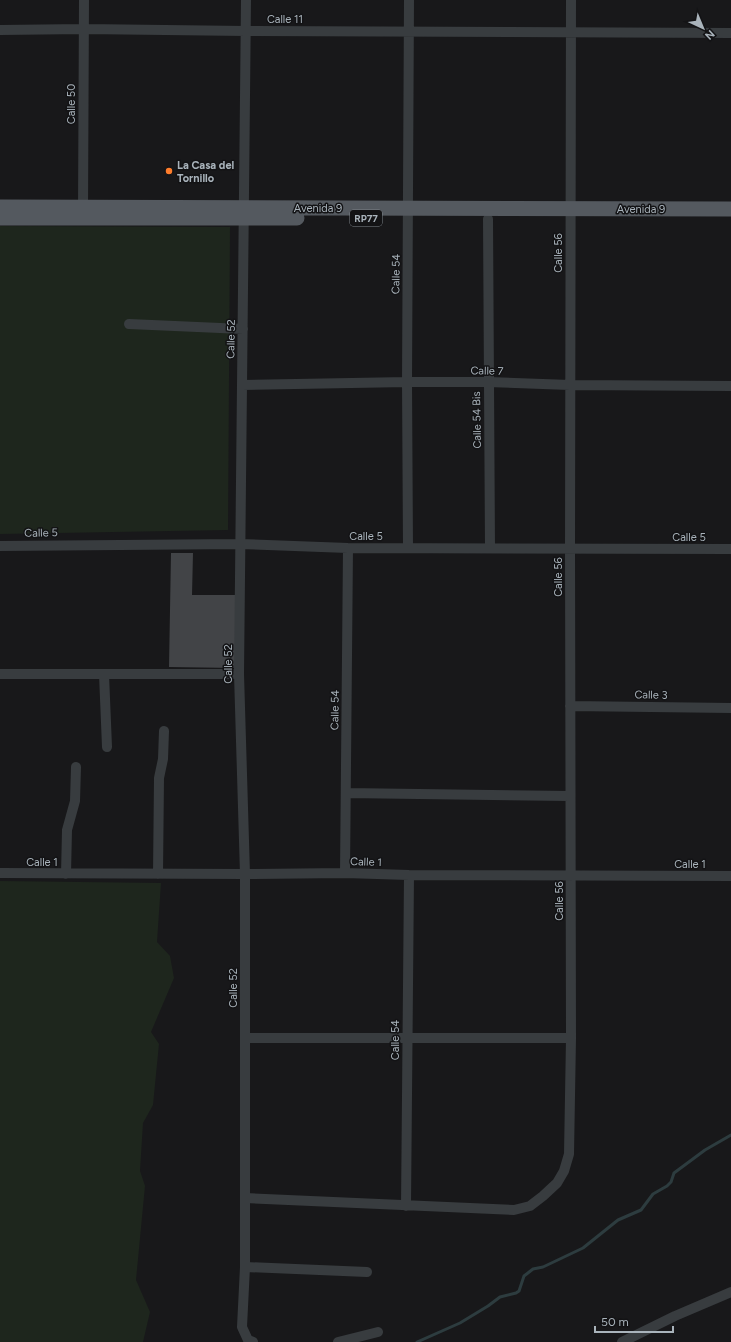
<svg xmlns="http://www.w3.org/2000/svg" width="731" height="1342" font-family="Figtree,sans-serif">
	<rect width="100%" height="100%" fill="#18181a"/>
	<path fill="#1e261d" d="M0,226l230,1 -2,303 -228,4z
		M0,881l161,2 -4,59 13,14 4,22 -23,54 8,12 -6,61 -10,18 -3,48 5,15 -9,94 14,32 -7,30h-143z"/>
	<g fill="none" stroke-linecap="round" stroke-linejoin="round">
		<path stroke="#2d3c3f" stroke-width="3" d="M417,1342l43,-19 28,-17 12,-9 16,-4 3,-2 5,-15 9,-7 10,-2 40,-19 35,-28 23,-10 12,-16 14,-8 4,-4 3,-9 31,-23 26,-15"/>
	</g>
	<path fill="#424447" d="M171,553h22l-1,42h44l-1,73 -66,-1z"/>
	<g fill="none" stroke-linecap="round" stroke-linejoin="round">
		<path stroke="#383c3f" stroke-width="10" d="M246,0l-7,674 6,200v393l-3,60 6,13 5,2
			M0,30l84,-1 162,2 485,2
			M83,212l1,-212
			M488,219l2,329
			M129,324l114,5
			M242,385l165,-3h81l82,3 161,1
			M0,546l240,-2 108,4 383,1
			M408,548l-1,-166 2,-382
			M0,674h239
			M104,674l3,73
			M570,706l161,2
			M346,793l224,3
			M0,873l245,1 100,-1 64,2 322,1
			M345,873l3,-325
			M66,874l1,-44 8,-29 1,-34
			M158,874l1,-96 4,-19 1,-28
			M245,1038h326
			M245,1198l269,12 16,-4 13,-10 14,-13 7,-12 5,-17 2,-116 -1,-489 1,-549
			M406,1206l3,-331
			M245,1267l122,5
			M338,1342l40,-10
			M622,1342l53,-26 56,-24"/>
		<path stroke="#54595f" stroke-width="15" d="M0,207l731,2
			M0,218h297"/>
	</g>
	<circle fill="#fe7d2c" stroke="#131315" stroke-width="1.5" cx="169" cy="171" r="4"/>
	<g text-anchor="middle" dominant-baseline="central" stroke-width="3" stroke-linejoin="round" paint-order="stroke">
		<rect fill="#131315" stroke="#7c8389" stroke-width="1" x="350" y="210" width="32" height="16" rx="3"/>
		<g font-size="10" font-weight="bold" fill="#a9b3bb">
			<text x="366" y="218">RP77</text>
		</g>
		<g font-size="11" fill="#a9b3bb" stroke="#131315">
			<text x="285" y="19">Calle 11</text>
			<text transform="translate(71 104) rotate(-90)">Calle 50</text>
			<text x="318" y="208">Avenida 9</text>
			<text x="641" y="209">Avenida 9</text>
			<text transform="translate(558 253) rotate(-90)">Calle 56</text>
			<text transform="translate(396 274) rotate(-89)">Calle 54</text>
			<text transform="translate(231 339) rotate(-89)">Calle 52</text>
			<text transform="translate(487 371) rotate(1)">Calle 7</text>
			<text transform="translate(477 420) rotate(-91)">Calle 54 Bis</text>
			<text transform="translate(41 533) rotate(-1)">Calle 5</text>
			<text x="366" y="536">Calle 5</text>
			<text x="689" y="537">Calle 5</text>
			<text transform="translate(558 577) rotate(-90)">Calle 56</text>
			<text transform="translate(228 664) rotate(-90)">Calle 52</text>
			<text transform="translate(651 695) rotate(1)">Calle 3</text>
			<text transform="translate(335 710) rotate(-89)">Calle 54</text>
			<text x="42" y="862">Calle 1</text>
			<text transform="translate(366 862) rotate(2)">Calle 1</text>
			<text x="690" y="864">Calle 1</text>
			<text transform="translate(559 901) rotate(-90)">Calle 56</text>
			<text transform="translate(233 988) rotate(-90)">Calle 52</text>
			<text transform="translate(395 1040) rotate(-90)">Calle 54</text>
		</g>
		<g font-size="11" font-weight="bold" fill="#a9b3bb" stroke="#131315" text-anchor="start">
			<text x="177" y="165">La Casa del<tspan x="177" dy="13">Tornillo</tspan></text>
		</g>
	</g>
	<g transform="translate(703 28) rotate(136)" stroke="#131315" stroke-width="3" paint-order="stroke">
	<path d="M0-3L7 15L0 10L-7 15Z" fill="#a9b3bb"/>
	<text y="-6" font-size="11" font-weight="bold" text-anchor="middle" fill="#a9b3bb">N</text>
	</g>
	<path d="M595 1326v6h78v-6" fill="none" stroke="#a9b3bb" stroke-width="2"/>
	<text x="601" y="1326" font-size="12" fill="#a9b3bb" stroke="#131315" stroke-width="3" paint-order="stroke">50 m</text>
</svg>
